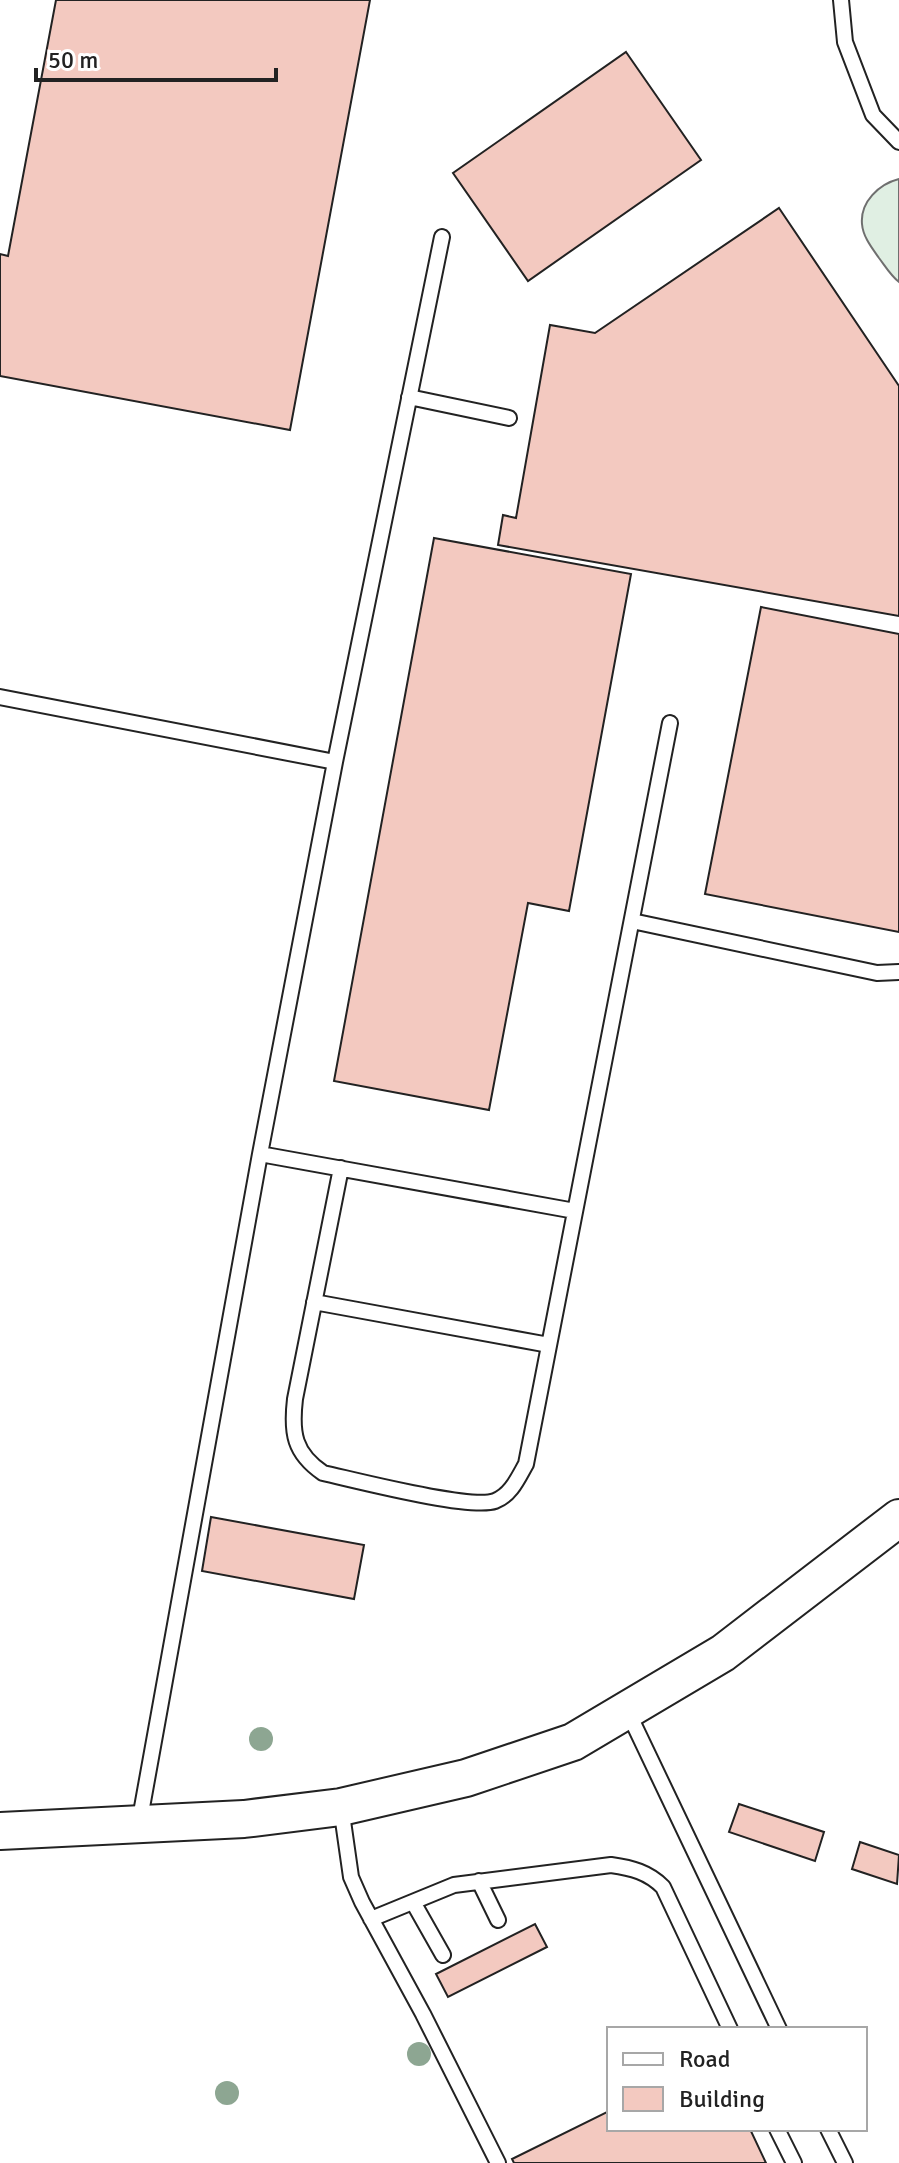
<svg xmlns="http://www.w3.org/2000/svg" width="899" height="2163" font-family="Signika,sans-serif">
	<rect width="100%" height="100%" fill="#fff"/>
	<path fill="#e0efe3" stroke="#6f6f6f" stroke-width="2" d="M899,179v103c-8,-6 -14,-16 -20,-24 -7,-10 -16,-21 -17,-34 -2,-22 17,-40 37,-45z"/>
	<path fill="#f3c9c0" stroke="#222" stroke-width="2" d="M56,0h314l-80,430 -290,-54v-122l8,2z
		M626,52l75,108 -173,121 -75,-108z
		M779,208l120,178v230l-401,-71 5,-30 13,3 34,-193 45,8z
		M434,538l197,36 -62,337 -41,-8 -39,207 -155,-29z
		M761,607l138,27v298l-194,-38z
		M211,1517l153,28 -10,54 -152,-28z
		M739,1804l85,28 -9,29 -86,-29z
		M860,1842l39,13 -2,29 -45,-15z
		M535,1924l12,23 -99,50 -12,-23z
		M609,2111v18h141l16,34h-252l-2,-4z"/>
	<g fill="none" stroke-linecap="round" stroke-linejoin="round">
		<defs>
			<path id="service" d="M841,0l4,42 28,73 26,27
				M409,397l100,21
				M0,697l335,65
				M632,921l245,52 22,-1
				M260,1154l315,57
				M341,1168l-46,231c-4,34 -1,54 28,74 32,7 147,37 172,28 16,-6 23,-23 31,-37l144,-741
				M314,1302l235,43
				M627,1710l152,319
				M341,1807l10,70 11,25 61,112 75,149
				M139,1824l121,-670 75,-392 107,-525
				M479,1881l19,39
				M413,1902l30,53
				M371,1919l83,-34 157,-20c21,3 37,7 52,22l67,142
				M777,2129l17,34
				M828,2129l17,34"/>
			<path id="tertiary" d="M0,1831l244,-12 97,-12 125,-29 107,-36 150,-89 176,-135"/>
		</defs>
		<use href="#service" stroke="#222" stroke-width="18"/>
		<use href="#tertiary" stroke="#222" stroke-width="40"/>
		<use href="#service" stroke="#fff" stroke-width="14"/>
		<use href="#tertiary" stroke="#fff" stroke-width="36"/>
	</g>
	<g fill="#8da692">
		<circle cx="261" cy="1739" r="12"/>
		<circle cx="419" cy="2054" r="12"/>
		<circle cx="227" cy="2093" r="12"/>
	</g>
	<rect x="607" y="2027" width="260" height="104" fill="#ffffff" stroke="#a7a7a7" stroke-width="2"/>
	<rect x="623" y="2053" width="40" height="12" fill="#ffffff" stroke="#a7a7a7" stroke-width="2"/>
	<text x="679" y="2067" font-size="24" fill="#222222">Road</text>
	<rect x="623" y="2087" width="40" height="24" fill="#f3c9c0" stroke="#a7a7a7" stroke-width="2"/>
	<text x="679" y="2107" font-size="24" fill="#222222">Building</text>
	<path d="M36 68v12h240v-12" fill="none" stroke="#222222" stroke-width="4"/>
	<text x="48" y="68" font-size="24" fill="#222222" stroke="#ffffff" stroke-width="6" paint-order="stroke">50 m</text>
</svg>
